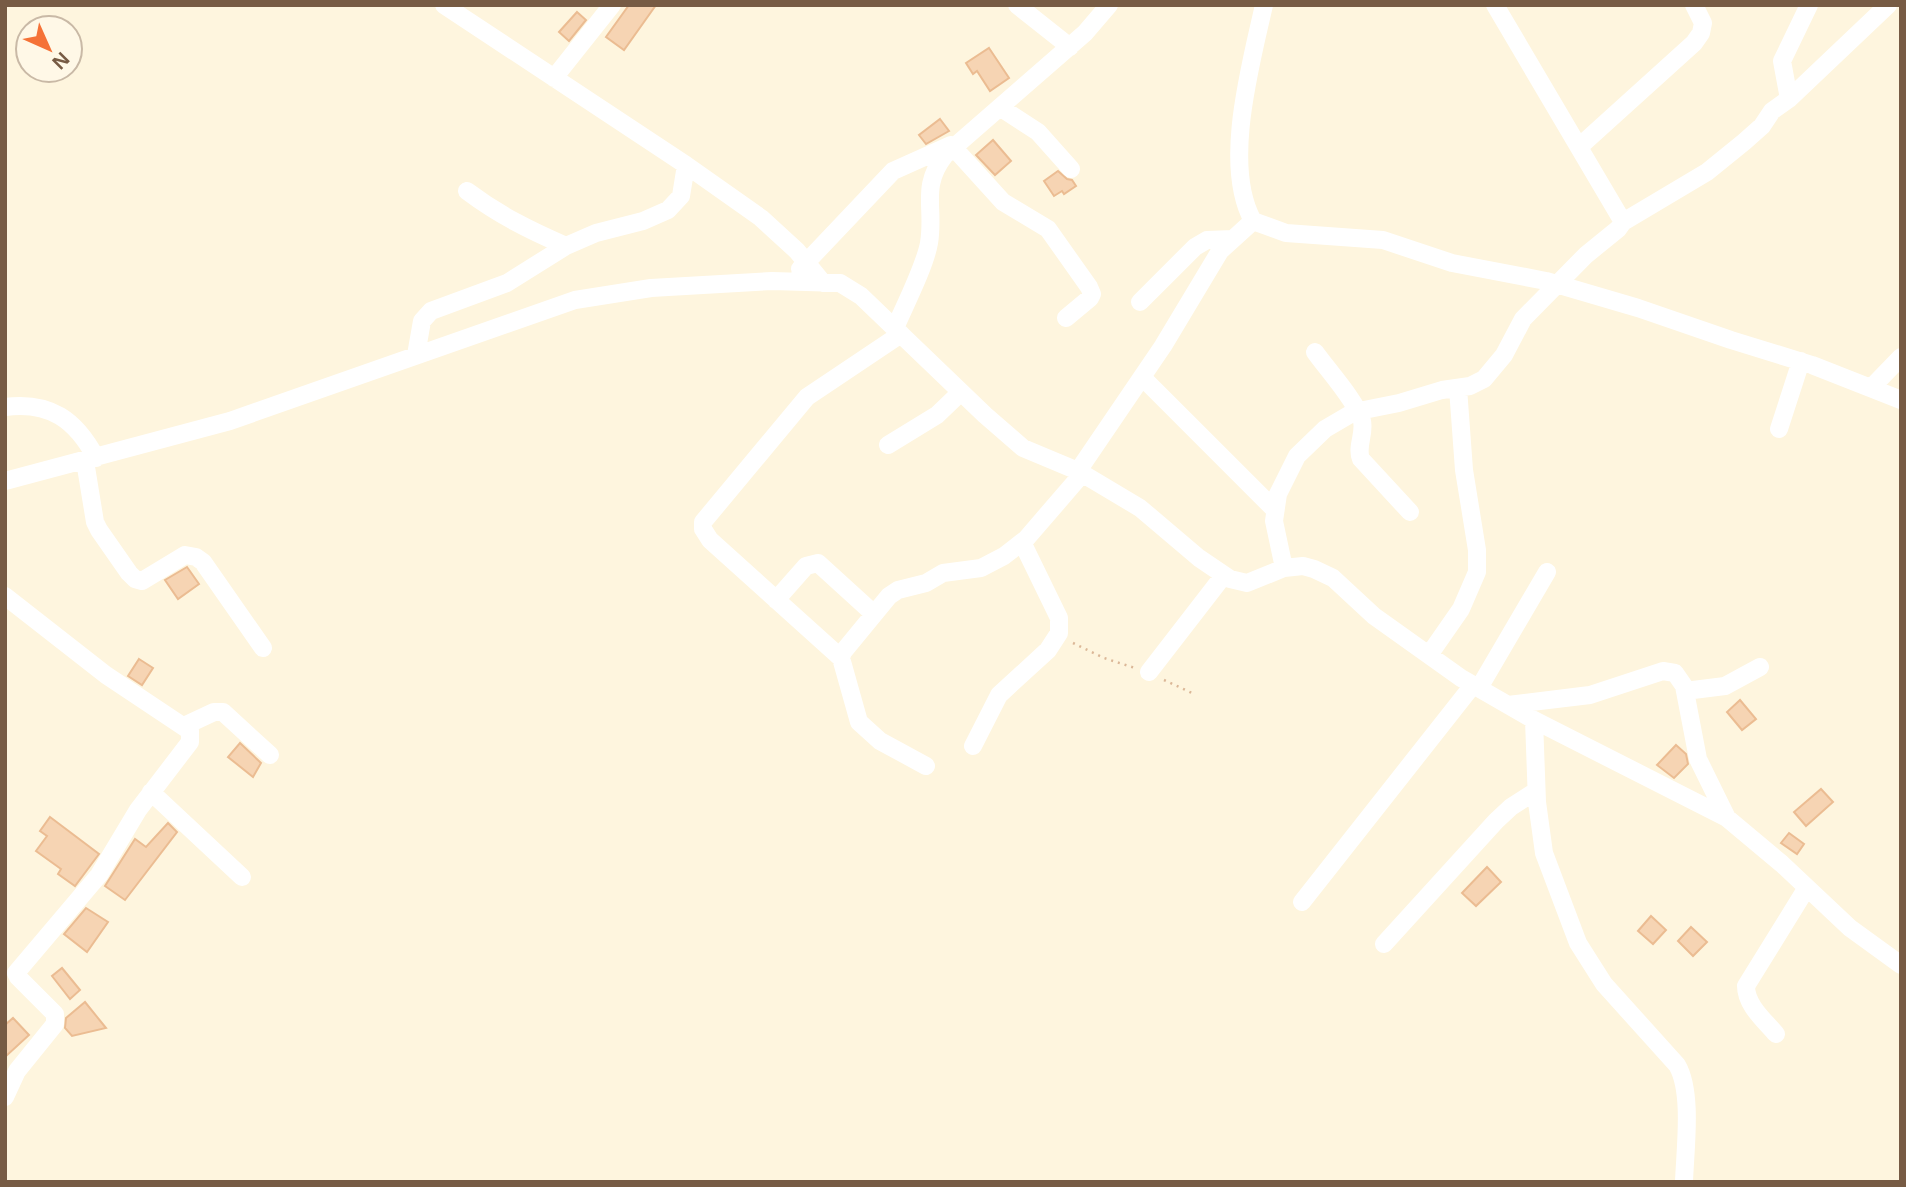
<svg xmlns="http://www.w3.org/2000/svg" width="1906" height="1187" font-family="'Noto Sans',sans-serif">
	<rect width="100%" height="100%" fill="#fef5de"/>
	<path fill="#f6d4b3" stroke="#ebbc92" stroke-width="2" d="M629,5h27l-32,45 -18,-13z
		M577,12l9,8 -17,21 -10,-9z
		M989,48l20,30 -19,13 -13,-20 -4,3 -7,-11z
		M940,119l9,12 -23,13 -7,-9z
		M993,140l18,21 -16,14 -19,-20z
		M1058,171l9,8 5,1 4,6 -12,8 -2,-3 -8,5 -10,-15z
		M187,567l12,17 -21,15 -13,-19z
		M139,659l14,9 -11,17 -14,-9z
		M1740,700l16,19 -14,11 -15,-18z
		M240,743l21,20 -8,14 -25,-20z
		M1676,745l10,9 2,10 -14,14 -17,-13z
		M1821,789l12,13 -27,24 -12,-14z
		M50,817l49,37 -24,32 -17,-12 3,-5 -25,-18 11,-15 -7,-5z
		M168,823l9,9 -52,68 -20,-14 30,-47 11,8z
		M1789,833l15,11 -7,10 -16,-11z
		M1487,867l14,15 -25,24 -14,-13z
		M86,908l22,14 -21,30 -23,-18z
		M1651,916l15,14 -13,14 -15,-13z
		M1691,927l16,15 -14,14 -15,-15z
		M62,968l18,22 -10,9 -18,-23z
		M85,1002l21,26 -34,8 -7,-8 1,-10z
		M13,1018l16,17 -24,22v-32z"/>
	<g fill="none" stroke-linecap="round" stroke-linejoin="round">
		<path stroke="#dbb797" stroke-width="2.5" stroke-dasharray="2 5" stroke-linecap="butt" d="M1073,643l31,15 31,10
			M1164,680l28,13"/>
		<path stroke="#fff" stroke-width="18" d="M444,5l242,160 75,53 36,33 26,32
			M1017,5l53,42
			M1264,5c-13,59 -42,161 -11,216l33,12 97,7 69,23 94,18 92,27 93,32 81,25 89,35
			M1495,5l128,217
			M554,78l58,-73
			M1789,99l-7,-38 27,-56
			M1001,108l37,24 33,37
			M1579,147l115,-104 7,-10 2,-10 -9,-18
			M954,148l49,54 45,27 41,58 3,7 -2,4 -24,20
			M467,191c32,24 62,39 99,55
			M800,269l93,-98 58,-26
			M1140,302l55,-55 12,-7 26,-1
			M895,328c10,-23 30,-62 34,-85 6,-36 -9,-56 16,-88l140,-122 24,-28
			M1315,352c12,17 42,50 47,69 3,13 -6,26 -1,38l49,53
			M416,355l6,-34 9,-10 76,-28 59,-37 30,-13 47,-12 25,-11 13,-14 5,-31
			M1142,377l133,133
			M1871,388l30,-31
			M5,407c45,-6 71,13 91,51
			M1779,429l22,-68
			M888,445l49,-30 24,-23
			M85,461l10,61 4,8 30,43 6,6 7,2 43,-26 11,2 7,5 60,86
			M1078,471l85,-125 57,-95 33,-30
			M5,481l225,-60 345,-121 76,-12 121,-7 68,2 21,13 124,119 38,33 55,23 62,37 59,50 31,21 17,4 37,-15 19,-2 11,3 19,9 41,38 87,62 73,42 193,98 55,46 68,64 51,37
			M1284,568l-10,-47 4,-27 19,-38 28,-27 29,-17 45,-9 43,-13 28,-4 14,-7 20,-24 19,-36 63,-64 32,-26 5,-7 84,-50 37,-30 18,-16 10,-15 17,-12 99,-94
			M5,596l101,79 84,56v11l-52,68 -39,65 -83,98 2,4 37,37v10l-38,47 -12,26
			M776,600l30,-34 12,-3 56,51
			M1429,655l32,-46 16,-37v-22l-13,-80 -6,-82
			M841,658l-131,-118 -7,-11v-7l104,-125 94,-63
			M1149,672l75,-97
			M1479,688l68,-116
			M1685,691l40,-5 35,-19
			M1508,705l82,-10 73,-24 12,2 9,13 14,73 29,59
			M1534,720l3,82 7,51 34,90 26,41 73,81c16,27 8,85 7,117
			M184,726l30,-14h9l47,43
			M973,746l26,-51 49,-45 11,-17v-15l-37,-76
			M926,766l-46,-25 -21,-19 -18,-64 2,-6 46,-56 9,-6 28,-7 17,-10 38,-5 23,-12 22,-17 56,-65
			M151,792l91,85
			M1302,902l171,-217
			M1384,944l112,-123 15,-14 25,-16
			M1776,1034c-12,-14 -30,-29 -30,-48l60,-97"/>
	</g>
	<rect width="1906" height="1187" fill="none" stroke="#775b44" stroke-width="14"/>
	<g transform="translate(49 49) rotate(135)"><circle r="33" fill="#fff8e7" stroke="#c9b9a6" stroke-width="2"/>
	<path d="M0-5L12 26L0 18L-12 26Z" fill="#f57237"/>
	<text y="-10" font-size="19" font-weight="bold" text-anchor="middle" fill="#775b44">N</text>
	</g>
</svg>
